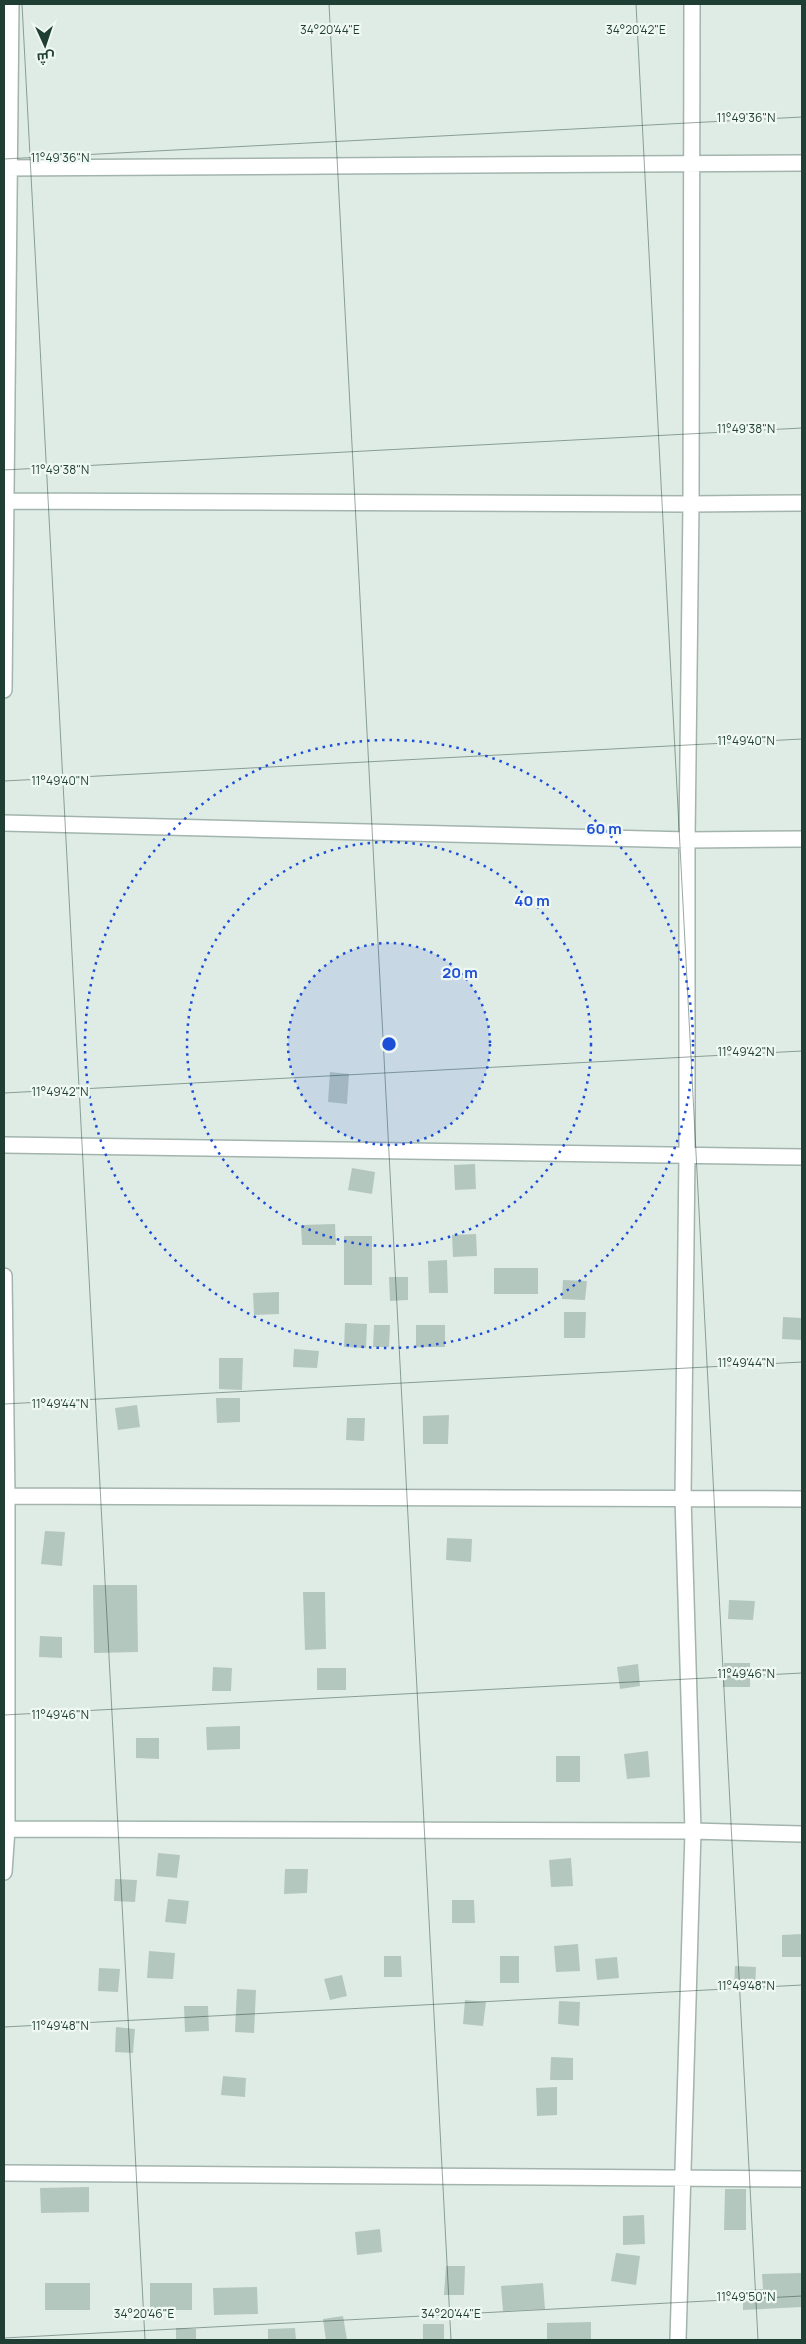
<svg xmlns="http://www.w3.org/2000/svg" width="806" height="2344" font-family="Manrope,Cairo,sans-serif">
	<rect width="100%" height="100%" fill="#dfece6"/>
	<path fill="#b4c7bf" d="M330,1072l19,2 -2,30 -19,-2z
		M475,1164l1,25 -21,1 -1,-25z
		M352,1168l23,4 -3,22 -24,-4z
		M335,1224l1,21h-34l-1,-20z
		M476,1234l1,22 -24,1 -1,-22z
		M344,1236h28v49h-28z
		M447,1260l1,33h-19l-1,-32z
		M494,1268h44v26h-44z
		M389,1277h19v23l-18,1z
		M563,1280l24,1 -2,19 -23,-1z
		M279,1292v22l-25,1 -1,-22z
		M564,1312h22l-1,26h-21z
		M783,1317l19,1v22l-20,-1z
		M345,1323l22,1 -1,24 -22,-1z
		M374,1325h16l-1,22h-16z
		M416,1325h29v22h-29z
		M294,1349l25,2 -2,17 -24,-1z
		M219,1358h24l-1,32 -23,-1z
		M216,1398h24v24l-23,1z
		M137,1405l3,22 -22,3 -3,-22z
		M449,1415l-1,29h-25v-28z
		M347,1418h18l-1,23 -18,-1z
		M45,1531l20,1 -3,34 -21,-2z
		M447,1538l25,1 -1,23 -25,-2z
		M93,1585h44l1,67 -44,1z
		M303,1592h22l1,57 -21,1z
		M729,1600l26,1 -2,19 -25,-1z
		M40,1636l22,1v21l-23,-1z
		M724,1663h26v24h-27z
		M638,1664l2,22 -20,3 -3,-22z
		M213,1667l19,1 -1,23h-19z
		M317,1668h29v22h-29z
		M240,1726v23l-33,1 -1,-23z
		M136,1738h23v21l-23,-1z
		M648,1751l2,26 -23,2 -3,-25z
		M556,1756h24v26h-24z
		M158,1853l22,2 -3,23 -21,-2z
		M571,1858l2,28 -22,1 -2,-27z
		M285,1869h23l-1,24 -23,1z
		M115,1879l22,1 -2,22 -21,-1z
		M168,1899l21,2 -3,23 -21,-2z
		M452,1900h22l1,23h-23z
		M802,1934v23h-20v-22z
		M578,1944l2,27 -24,1 -2,-26z
		M149,1951l26,2 -2,26 -26,-1z
		M384,1956h17l1,21h-18z
		M500,1956h19v27h-19z
		M617,1957l2,21 -22,2 -2,-21z
		M735,1966l21,1 -1,21 -21,-1z
		M99,1968l21,1 -2,23 -20,-1z
		M342,1975l5,21 -17,4 -6,-21z
		M237,1989l19,1 -2,43 -19,-1z
		M465,2000l21,2 -3,24 -20,-2z
		M559,2001l21,1 -1,24 -21,-2z
		M184,2006h24l1,25 -24,1z
		M116,2027l19,2 -2,24 -18,-1z
		M551,2057l22,1v22h-23z
		M223,2076l23,2 -1,19 -24,-2z
		M557,2087v28l-20,1 -1,-28z
		M89,2187v25l-48,1 -1,-25z
		M725,2189h21v41h-22z
		M644,2215l1,29 -22,1v-29z
		M380,2229l2,23 -25,3 -2,-23z
		M616,2253l24,3 -4,29 -25,-4z
		M446,2266h19l-1,29h-20z
		M802,2273v34l-59,3v-20l20,-1 -1,-15z
		M45,2283h45v27h-45z
		M150,2283h42v27h-42z
		M543,2283l2,26 -42,2 -2,-25z
		M257,2287l1,27 -44,1 -1,-27z
		M343,2316l4,24h-21l-3,-21z
		M591,2322v18h-44v-17z
		M423,2324h21v16h-21z
		M176,2328l20,1v11h-20z
		M295,2328l1,12h-28v-11z"/>
	<g fill="none" stroke-linecap="round" stroke-linejoin="round">
		<defs>
			<path id="street" d="M4,168l798,-5
				M4,501l687,3 111,-1
				M4,690l7,-686
				M4,823l683,17 115,-1
				M4,1145l798,12
				M4,1276l3,220v333l-3,43
				M4,1496l798,3
				M4,1829l689,2 109,3
				M4,2173l798,6
				M678,2340l15,-509 -10,-333 4,-344v-314l4,-336 1,-500"/>
		</defs>
		<use href="#street" stroke="#a2b4ad" stroke-width="18"/>
		<use href="#street" stroke="#fff" stroke-width="15"/>
	</g>
	<path fill="none" stroke="#1f3e34" stroke-width="1" stroke-opacity="0.45" d="M22,4l123,2336M329,4l122,2336M636,4l122,2336M4,159l798,-42M4,470l798,-42M4,781l798,-42M4,1093l798,-42M4,1404l798,-42M4,1715l798,-42M4,2027l798,-42M4,2338l798,-42"/>
	<circle cx="389" cy="1044" r="101" fill="#1d4ed8" fill-opacity=".12"/>
	<g fill="none" stroke="#1d4ed8" stroke-width="2.5" stroke-dasharray="2.5 5">
		<circle cx="389" cy="1044" r="101"/>
		<circle cx="389" cy="1044" r="202"/>
		<circle cx="389" cy="1044" r="304"/>
	</g>
	<g font-size="12" text-anchor="middle" fill="#1f3e34" stroke="#f0f8f4" stroke-width="4.5" stroke-linejoin="round" paint-order="stroke">
		<text x="330" y="34">34°20'44"E</text>
		<text x="636" y="34">34°20'42"E</text>
		<text x="746" y="122">11°49'36"N</text>
		<text x="60" y="162">11°49'36"N</text>
		<text x="746" y="433">11°49'38"N</text>
		<text x="60" y="474">11°49'38"N</text>
		<text x="746" y="745">11°49'40"N</text>
		<text x="60" y="785">11°49'40"N</text>
		<text x="746" y="1056">11°49'42"N</text>
		<text x="60" y="1096">11°49'42"N</text>
		<text x="746" y="1367">11°49'44"N</text>
		<text x="60" y="1408">11°49'44"N</text>
		<text x="746" y="1678">11°49'46"N</text>
		<text x="60" y="1719">11°49'46"N</text>
		<text x="746" y="1990">11°49'48"N</text>
		<text x="60" y="2030">11°49'48"N</text>
		<text x="746" y="2301">11°49'50"N</text>
		<text x="144" y="2318">34°20'46"E</text>
		<text x="451" y="2318">34°20'44"E</text>
	</g>
	<circle cx="389" cy="1044" r="8" fill="#1d4ed8" stroke="#f0f8f4" stroke-width="2.5"/>
	<g font-size="15" text-anchor="middle" font-weight="bold" fill="#1d4ed8" stroke="#f0f8f4" stroke-width="4.5" stroke-linejoin="round" paint-order="stroke">
		<text x="604" y="834">60 m</text>
		<text x="532" y="906">40 m</text>
		<text x="460" y="978">20 m</text>
	</g>
	<rect width="806" height="2344" fill="none" stroke="#1f3e34" stroke-width="10"/>
	<g transform="translate(45 45) rotate(177)" stroke="#f0f8f4" stroke-width="4" paint-order="stroke">
	<path d="M0-4L9 19L0 12L-9 19Z" fill="#1f3e34"/>
	<text y="-8" font-size="14" font-weight="bold" text-anchor="middle" fill="#1f3e34">ش</text>
	</g>
</svg>
